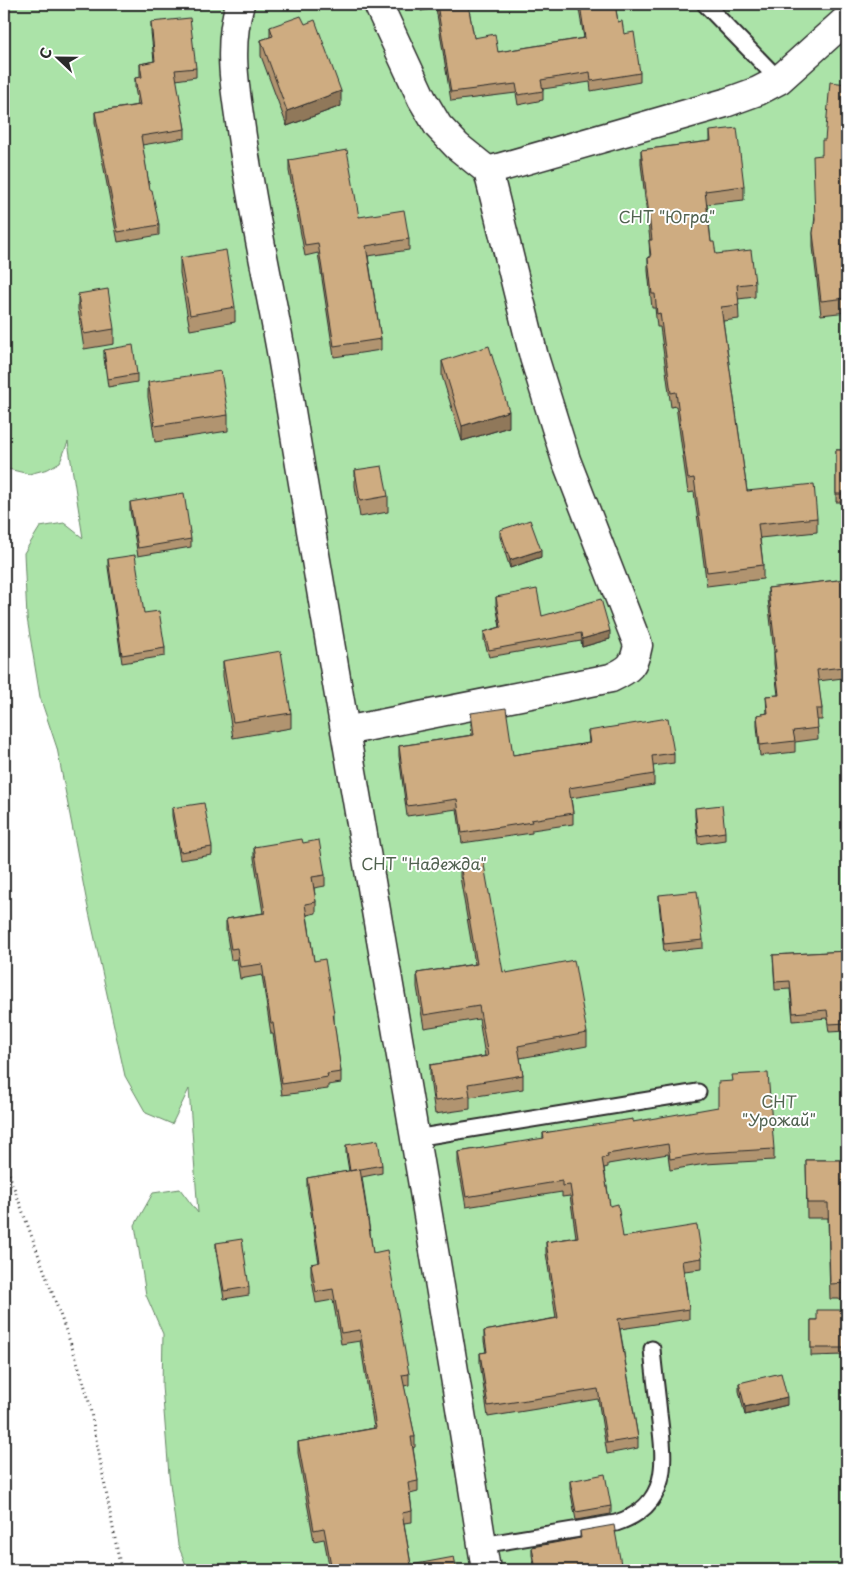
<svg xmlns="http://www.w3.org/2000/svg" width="851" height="1574" font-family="'Playpen Sans',sans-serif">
	<rect width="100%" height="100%" fill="#fff"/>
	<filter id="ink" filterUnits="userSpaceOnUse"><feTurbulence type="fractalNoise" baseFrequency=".02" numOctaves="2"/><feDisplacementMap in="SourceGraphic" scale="10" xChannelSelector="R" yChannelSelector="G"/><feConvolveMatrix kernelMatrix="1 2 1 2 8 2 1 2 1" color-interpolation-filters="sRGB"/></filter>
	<g filter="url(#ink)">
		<path fill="#abe3a8" stroke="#6b876a" d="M4,4h843v1566h-659l-10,-25 -9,-70 -7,-89 1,-52 -17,-39 -11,-70 18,-32 27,-4 18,24 -9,-124 -17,35 -26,-11 -21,-37 -38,-173 -30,-155 -17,-51 -13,-79 -3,-65 16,-26 24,-4 19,15 -15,-96 -8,20 -12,7 -19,5 -25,-6z"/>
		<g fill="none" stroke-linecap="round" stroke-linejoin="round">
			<defs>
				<path id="lane" d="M705,4l74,76
					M415,1138l283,-46
					M482,1545l134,-22c55,-18 49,-61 43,-109 -2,-21 -5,-43 -7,-65"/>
				<path id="street" d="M240,4c-12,39 -6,79 0,118 11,85 31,168 45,252 65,399 139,797 201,1196
					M488,171l237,-68 33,-12 21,-11 68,-61
					M345,731l266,-53c19,-9 23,-12 27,-33l-72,-185 -32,-103 -46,-186 -31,-25 -19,-20 -16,-27 -44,-95"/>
			</defs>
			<use href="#lane" stroke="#2b2b2b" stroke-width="19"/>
			<use href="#street" stroke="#2b2b2b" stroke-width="31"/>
			<path stroke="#2b2b2b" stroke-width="3" stroke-dasharray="1 4" stroke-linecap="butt" d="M4,1160l73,201 11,36 33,173"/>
			<use href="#lane" stroke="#fff" stroke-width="15"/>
			<use href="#street" stroke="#fff" stroke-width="28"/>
		</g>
		<path fill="#b1946f" stroke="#2b2b2b" d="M420,4h48l6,34 24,14 86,-14 -6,-34h37l3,18 22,51v9l-49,9 -1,-9 -47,7v11l-25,5 -2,-12 -65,8 -15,-93 -15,3z
			M151,22l45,46v9l-20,3 9,49v9l-43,7 8,45 9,35v10l-41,7 -23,-120v-10l43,-7 -3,-17v-10h5v-14l14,-3 -3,-29z
			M270,27l71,79 -54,20 -26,-70v-16l9,-3z
			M847,30v20l-1,-3v-16z
			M847,84v228l-26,3 -8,-68v-14l9,-78z
			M710,131l34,55v14l-37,4 4,38 5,12 39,29v14l-17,2 1,20 -16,2 24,170 70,27v14l-57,6 3,27v14l-56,7 -13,-94 -6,1 -12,-87 -5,1 -11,-80h-3l-2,-19h-3l-4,-37v-13l2,-1 -1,-17h1l-9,-76v-14l69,-9z
			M289,160l70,57 50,22v11l-41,6 13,83v11l-47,7 -16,-104 -13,3 -16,-85z
			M180,258l55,49v15l-45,8 -10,-57z
			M78,294l36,35v15l-30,5 -6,-40z
			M104,350l33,24v8l-29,5 -4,-29z
			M442,361l67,66 -47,14 -20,-65z
			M148,382l80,33v16l-73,11 -7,-45z
			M836,450h11v52h-11z
			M355,470l33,26v16l-28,5 -5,-31z
			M130,502l61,37v8l-53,9 -8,-46z
			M500,530l41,27 -31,11 -10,-31z
			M108,559l36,54 21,35v8l-43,7 -14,-96z
			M847,579v91h-4v8l-25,3 4,28v11h-5l1,19 -23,3v10l-35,4 -3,-30v-11l10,-2 -1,-17 12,-1 -4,-31v-12l-6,-53v-11z
			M496,597l46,19 68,23 -28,8 -1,-6 -92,16 -5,-17v-8l16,-5 -4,-22z
			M223,661l68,52v15l-58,10 -10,-62z
			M471,713l42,42 76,-12 -1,-12 86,22v10l-21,3 1,8v11l-83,13 2,15v11l-41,6v3l-70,10 -5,-34 -50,7 -8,-60v-10l73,-11 -1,-11z
			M172,808l40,39v8l-32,5 -8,-44z
			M695,808l30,24v8l-27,4 -3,-28z
			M303,843l22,32v11l-11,2 2,14v11l-9,2 7,46 20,52v10l7,49v11l-13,2v4l-46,6 -9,-61h-2l-9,-59 -22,4 -3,-20 -6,1 -5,-30v-11l37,-6 -9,-55v-11z
			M460,864l43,108 84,61v13l-67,12 3,17v14l-53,8v12l-35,5 -5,-35v-14l55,-9 -6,-37 -55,9 -7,-41v-14l58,-9 -15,-87z
			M659,895l44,45v8l-39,4 -5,-49z
			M847,951v80l-18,1 -2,-14 -34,3 -3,-32 -15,1 -2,-35z
			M633,1122l141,27v11l-69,4 -35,6 -2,-16 -60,10v3l-4,1 6,38 13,31 79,21v11l-18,2 5,38v10l-69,10 18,109v10l-31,6 -9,-55 -110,18 -8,-54v-10l6,-1 -2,-11v-10l72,-13 -10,-65v-11l30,-5 -6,-41 -8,1v-5l-96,15 -8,-44v-11l85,-13v-6z
			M346,1145l36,20v8l-20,4 11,76 36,121v11l-5,1 11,51v10l-2,1 5,33v11l-8,2 2,17v11l-8,1 7,42 46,5h-127l-6,-31 -10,2 -16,-88v-11l76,-14 -14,-87 -19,3 -8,-44 -17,3 -5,-28v-11l8,-1 -12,-75v-10l42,-7 -3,-18z
			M806,1160h41v139h-17l-2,-81h-21z
			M216,1243l33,44v8l-25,4 -8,-48z
			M843,1310l1,45 -33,1v-36h6z
			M739,1383l48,22 -42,10 -6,-24z
			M570,1481l41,25v8l-35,6 -6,-31z
			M580,1531l42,39h-87l-3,-15v-8l48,-9z"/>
		<path fill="#90785a" stroke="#2b2b2b" d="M341,91v15l-54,20v-15z
			M509,411v16l-47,14v-15z
			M541,550v7l-31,11v-8z
			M610,631v8l-28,8v-8z
			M787,1397v8l-42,10v-8z"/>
		<path fill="#ceac81" stroke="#2b2b2b" d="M437,4h31l6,34 21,-4 3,18 87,-14 -5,-34h35l3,18 4,-1 2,13 10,-2 6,41 -49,8 -1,-9 -49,8 2,11 -25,4 -2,-11 -65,8z
			M301,16l4,8 10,-4 26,71 -54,20 -26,-71 12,-4 -3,-9z
			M190,18l6,50 -21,2 10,59 -44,7 9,54h2l7,35 -41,7 -23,-120 45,-7 -5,-27 7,-1 -2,-13 15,-3 -4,-39z
			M830,82l17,2v214l-26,3 -8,-68 2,-13 -2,-64 9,-1v-15h3z
			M737,128l7,58 -39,5 6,51h3l2,12 35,-4 4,33 -18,2 2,20 -18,2 26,184 67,-7 3,34 -59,6 5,41 -56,7 -13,-94 -6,1 -12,-87 -5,1 -11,-80 -3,1 -2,-20h-3l-4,-36 3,-1 -2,-17h3l-11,-90 70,-9 -1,-10z
			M347,150l12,67 45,-7 5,29 -43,7 15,93 -47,7 -16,-103 -13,2 -16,-85z
			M226,250l9,57 -45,8 -10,-57z
			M108,289l6,40 -30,5 -6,-40z
			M133,345l4,29 -29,5 -4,-29z
			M489,346l20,65 -47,15 -20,-65z
			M221,371l7,44 -73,11 -7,-44z
			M836,450h11v44h-11z
			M382,466l6,30 -28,5 -5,-31z
			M184,493l7,46 -53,9 -8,-46z
			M530,520l11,30 -31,10 -10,-30z
			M135,555l9,58 15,-2 6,37 -43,7 -14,-96z
			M847,579v80l-5,-1 1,9 -26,3 5,39h-6l2,19 -25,3 2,10 -35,4 -3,-30 11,-2 -2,-17 13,-1 -5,-43h2l-8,-64z
			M537,589l5,27 59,-17 9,32 -28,8 -1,-6 -92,17 -5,-18 17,-5 -5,-30z
			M281,651l10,62 -58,9 -10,-61z
			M506,708l7,47 77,-12 -2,-12 80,-13 6,35 -22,3 2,18 -85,14 4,25 -42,7 1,2 -70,11 -5,-34 -50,7 -8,-60 75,-11 -3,-22z
			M204,803l8,44 -32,5 -8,-44z
			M722,805l3,27 -27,4 -3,-28z
			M302,839l1,4 16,-3 6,35 -13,2 4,25 -11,2 9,57 11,-2 9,54h-1l8,59 -14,2 1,3 -46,7 -9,-61h-2l-9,-59 -22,3 -3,-19 -6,1 -5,-30 39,-6 -11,-66z
			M483,859l20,113 3,-1v2l68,-13 13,73 -69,13 5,29 -55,9 2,12 -35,5 -5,-36 58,-9 -9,-50 -55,9 -7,-42 60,-9 -17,-100z
			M697,891l6,49 -39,4 -5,-49z
			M847,951v72l-18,1 -2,-14 -34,3 -3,-32 -15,1 -2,-27z
			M768,1073l6,76 -69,4 -35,6 -2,-15 -61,10 1,3 -6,1 8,48 8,-2 5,33 74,-12 5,33 -20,3 7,48 -71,10 20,119 -31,5 -9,-54 -110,17 -8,-53 7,-1 -3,-21 74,-13 -12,-76 32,-5 -8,-52 -8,1v-5l-96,16 -8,-45 86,-14 -1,-5 90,-14v3l85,-15v-25l15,-1 -1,-6z
			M378,1140l4,25 -32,6 -4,-26z
			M806,1160h41v123l-17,1 -2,-81h-21z
			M360,1169l13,84 14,-3 22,124 -7,1 13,62h-4l7,44 -10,2 4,28 -10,2 9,52 43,-8 3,13h-125l-8,-42 -10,2 -16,-88 78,-14 -16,-98 -19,3 -8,-44 -17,3 -5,-28 9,-2 -13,-84z
			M242,1239l7,48 -25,4 -8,-48z
			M817,1310h26l1,38h-33v-28h6z
			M781,1373l6,24 -42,10 -6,-24z
			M605,1474l6,32 -35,6 -6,-31z
			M614,1525l8,45h-86l-4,-23 49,-9 -1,-7z"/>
	</g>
	<g text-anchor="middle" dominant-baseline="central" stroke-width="4" stroke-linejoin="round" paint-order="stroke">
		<g font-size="16" fill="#516250" stroke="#fff">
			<text x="667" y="216">СНТ "Югра"</text>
			<text x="424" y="863">СНТ "Надежда"</text>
			<text x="779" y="1101">СНТ<tspan x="779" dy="18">"Урожай"</tspan></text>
		</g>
	</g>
	<rect width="851" height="1574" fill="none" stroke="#fff" stroke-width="20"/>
	<rect x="10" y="10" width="831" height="1554" fill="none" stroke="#2b2b2b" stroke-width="2" filter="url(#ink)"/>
	<g transform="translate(58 58) rotate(292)" stroke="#ffffff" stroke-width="4" paint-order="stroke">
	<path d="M0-4L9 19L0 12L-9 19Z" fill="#2b2b2b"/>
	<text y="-8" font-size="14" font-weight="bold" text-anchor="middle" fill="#2b2b2b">С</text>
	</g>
</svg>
